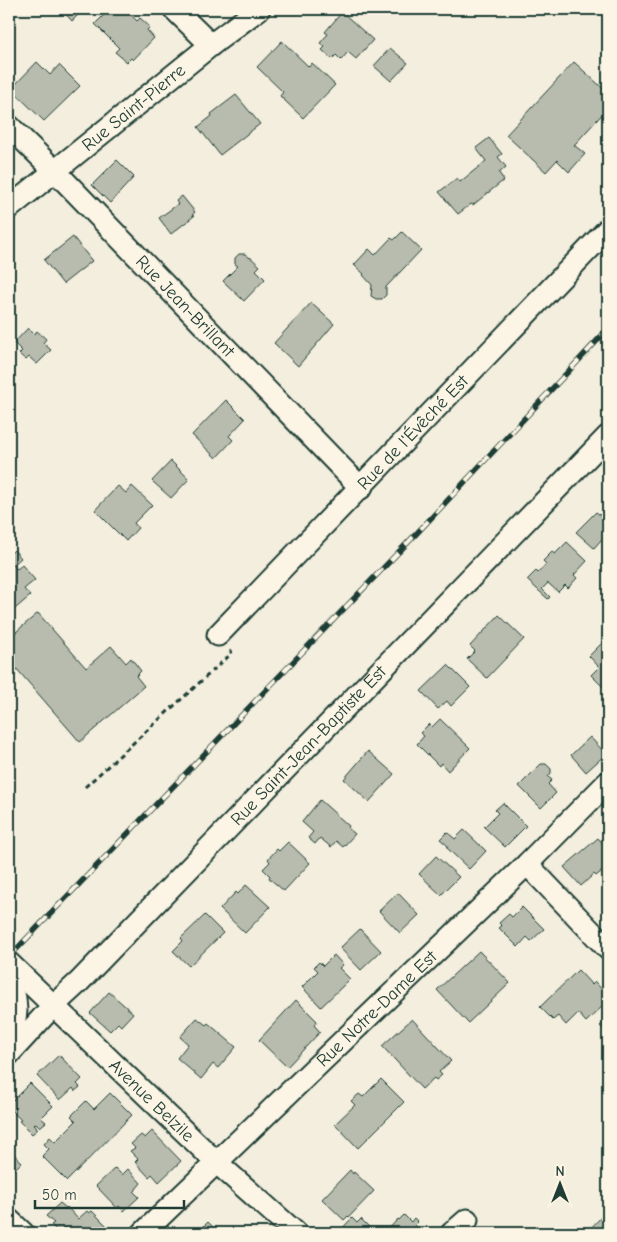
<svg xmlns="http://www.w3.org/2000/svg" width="617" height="1242" font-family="'Comic Neue',sans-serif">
	<rect width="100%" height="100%" fill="#f3eede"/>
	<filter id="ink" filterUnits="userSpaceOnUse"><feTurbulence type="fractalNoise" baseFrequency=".02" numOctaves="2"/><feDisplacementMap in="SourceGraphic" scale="10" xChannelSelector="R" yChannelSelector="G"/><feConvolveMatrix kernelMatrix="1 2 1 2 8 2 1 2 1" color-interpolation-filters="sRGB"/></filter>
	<g filter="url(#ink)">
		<path fill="#b8bcae" stroke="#1f3d34" d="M63,9h21l-12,12 -10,-11z
			M110,9h15l12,12 3,-3 10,9 -3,3 7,8 -21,22 -2,-2 -4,4 -12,-10 4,-4 -24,-24z
			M342,12l31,28 -17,19 -8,-7 -7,8 -5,-5 -4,4 -10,-9 3,-3 -5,-4 8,-9 -3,-2z
			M282,41l27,26 3,-4 23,22 -32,33 -23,-22 3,-4 -26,-25z
			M390,48l18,15 -17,18 -17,-15z
			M37,62l13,13 9,-10 21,21 -36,35 -33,-32z
			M574,62l34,31v15l-34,37 11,9 -16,18 -12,-12 -11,12 -40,-37z
			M236,95l24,29 -40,31 -22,-28 14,-11 -1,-2z
			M489,138l13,16 -4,3 8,10 -7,6 5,7 -31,25 -2,-1 -13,10 -19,-22 18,-14 3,4 26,-21 -10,-13z
			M117,160l17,17 -24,26 -18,-18z
			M182,196l13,16 -3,3 2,1 -23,18 -12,-16 19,-14 -2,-3z
			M402,232l19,18 -35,37v8l-4,4h-6l-5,-3 1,-11 -9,-10 1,-1 -10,-9 15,-16 6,6 16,-17 3,2z
			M73,237l19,24 -29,23 -19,-24z
			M239,254h6l5,4v-1l10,9 -4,4 9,9 -21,22 -21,-20 15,-15 -3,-2v-6z
			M311,303l23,21 -36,42 -24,-23z
			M28,328l6,6 3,-3 9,8 -3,4 8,7 -14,14 -8,-7 -3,3 -7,-6 3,-3 -8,-8z
			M226,400l19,19 -16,17 4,4 -17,18 -24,-23z
			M171,461l18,18 -18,19 -19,-17z
			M118,486l8,7 6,-7 20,19 -18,18 4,5 -12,13 -31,-31z
			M596,512l12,9v11l-14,16 -18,-16z
			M567,542l20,19 -13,14 3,3 -9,10 -3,-3 -7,7 -10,-9 -6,6 8,8 -2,2 -21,-19 9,-9 2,2 8,-9 -3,-3 9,-9 3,2z
			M14,550l7,8 -8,7 4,4 5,-4 13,15 -11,9 6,7 -21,18v-59z
			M38,613l48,55 25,-22 15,17 5,-5 10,13 -5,5 8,10 -64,56 -71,-82v-22z
			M499,615l25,24 -37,39 -20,-19 8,-8 -5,-5z
			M608,637v55l-17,-17 8,-8 -10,-11z
			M448,665l22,22 -19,19 -4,-5 -9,8 -17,-18z
			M440,719l30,29 -22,23 -7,-8 -2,3 -22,-22 7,-8 -4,-3 9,-9 3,3z
			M590,737l16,17 -20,18 -15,-17z
			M368,751l26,23 -25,28 -25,-23z
			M541,764h5l5,5v4l-3,4 4,3 -4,4 8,9 -15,15 -22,-22z
			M320,800l29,26 -1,2 7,6 -12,13 -7,-6 -5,6 -11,-9 -5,6 -7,-6 5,-6 -11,-10z
			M503,803l23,23 -21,21 -21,-20 14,-14 -3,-3z
			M464,830l22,21 -17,18 -22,-21 1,-2 -8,-7 7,-7 8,7z
			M598,838l10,11v9l-5,5 4,4 -11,9 -2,-2 -13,12 -17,-19z
			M288,842l22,21 -26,28 -15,-13 1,-2 -7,-7 7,-7 -2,-3 9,-10 2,2z
			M436,856l23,21 -18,18 -22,-21z
			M246,885l24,22 -25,26 -25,-24 16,-17 2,2z
			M398,893l21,22 -19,18 -21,-22z
			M522,907l22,22 -13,12 -4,-4 -9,10 -19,-19 3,-2 -3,-3 10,-9 3,3z
			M205,915l18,18 -34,33 -16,-15 10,-10 -2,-3z
			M360,929l21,22 -20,19 -21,-22z
			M479,951l31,32 -42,40 -31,-33z
			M334,955l9,10 -4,3 11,11 -29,28 -19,-20 16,-16 -4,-4 5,-5 4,4z
			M578,970l14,15 3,-3 13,14v5l-22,21 -8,-9 -12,12 -8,-9 -5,4 -13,-13z
			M109,992l24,21 -12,13 -3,-3 -8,8 -20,-18z
			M296,1000l21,21 -3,4 6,7 -33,35 -28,-27z
			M197,1018l9,7 2,-2 28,24 -18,21 -5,-4 -12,15 -24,-21 11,-14 -8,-7z
			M608,1018v15l-8,-7z
			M412,1019l39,42 -12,11 3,3 -6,5 -2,-2 -12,11 -40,-43z
			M59,1055l23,24 -5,5 3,3 -5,4 -2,-3 -13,12 -23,-24z
			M381,1079l23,23 -46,46 -23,-24 20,-19 -4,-4 8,-7 4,3z
			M30,1083l23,23 -12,12 5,4 -6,5 -4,-4 -2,2 4,4 -6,5 -13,-13 2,-1 -12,-12v-4z
			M110,1093l22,22 -65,66 -25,-25 7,-7 -5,-5 6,-7 5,5 21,-21 -5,-5 15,-15 8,8z
			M152,1131l29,30 -22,21 -7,-8 -3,3 -14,-15 3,-3 -8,-8 5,-3 -4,-4 10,-9 4,3z
			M9,1139l5,5 -5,5z
			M9,1150l13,12 -11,11 -2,-2z
			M115,1168l7,7 6,-6 13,14 -5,6v1l-2,2 5,5 -15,14 -5,-5 -2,2 -21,-22z
			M350,1170l3,4 1,-2 20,19 -25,26 -1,-1 -4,4 -22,-21z
			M60,1203l6,5 1,-1 11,12 9,-8 2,2 3,-2 16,16 -6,6h-43l-8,-8 3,-2 -8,-7z
			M607,1211l1,22h-22z
			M404,1215l7,7 3,-4 4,4 -3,3 5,5 -4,3h-31l13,-14 1,1z
			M352,1218l5,5 4,-4 12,12 -2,2h-33z
			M208,1222l11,11h-22z"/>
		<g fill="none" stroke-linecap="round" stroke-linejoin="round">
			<defs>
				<g id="minor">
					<path d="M174,9l37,36"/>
					<path id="s1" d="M9,126l45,44 307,318"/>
					<path id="s2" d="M9,208l202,-163 48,-36"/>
					<path id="s3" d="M218,635l390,-406"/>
					<path d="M527,864l81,85"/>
					<path id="s4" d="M9,963l207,199 80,71"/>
					<path d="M9,985l6,13 1,13 -5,40"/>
					<path id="s5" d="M9,1054l44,-48 26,-24 529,-546"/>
					<path d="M9,1220l14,13"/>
					<path id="s6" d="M143,1233l384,-369 81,-82"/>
					<path d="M452,1233l15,-13"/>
				</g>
			</defs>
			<use href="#minor" stroke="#1f3d34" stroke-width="25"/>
			<path stroke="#1f3d34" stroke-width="3" stroke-dasharray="5 4" stroke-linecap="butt" d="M85,787l146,-133v-4"/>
			<use href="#minor" stroke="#fcf5e5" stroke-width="21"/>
			<defs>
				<path id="rail" d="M9,957l408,-424 191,-204"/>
			</defs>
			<use href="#rail" stroke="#1f3d34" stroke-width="5.5"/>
			<use href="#rail" stroke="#fcf5e5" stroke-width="4" stroke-dasharray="11" stroke-linecap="butt"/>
		</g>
	</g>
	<g text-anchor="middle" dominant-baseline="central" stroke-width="4" stroke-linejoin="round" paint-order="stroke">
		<g font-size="18" fill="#1f3d34" stroke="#fcf5e5">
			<text stroke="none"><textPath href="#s2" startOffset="160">Rue Saint-Pierre</textPath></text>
			<text stroke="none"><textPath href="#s1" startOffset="252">Rue Jean-Brillant</textPath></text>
			<text stroke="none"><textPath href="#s3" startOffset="281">Rue de l'Évêché Est</textPath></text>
			<text stroke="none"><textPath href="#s5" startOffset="430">Rue Saint-Jean-Baptiste Est</textPath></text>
			<text stroke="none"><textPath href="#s6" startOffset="324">Rue Notre-Dame Est</textPath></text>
			<text stroke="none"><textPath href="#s4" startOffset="198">Avenue Belzile</textPath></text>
		</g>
	</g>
	<rect width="617" height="1242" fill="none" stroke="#fcf5e5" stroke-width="30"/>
	<rect x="15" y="15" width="587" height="1212" fill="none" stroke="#1f3d34" stroke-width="2" filter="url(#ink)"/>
	<g transform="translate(560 1184)" stroke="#fcf5e5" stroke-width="4" paint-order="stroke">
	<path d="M0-4L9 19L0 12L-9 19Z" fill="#1f3d34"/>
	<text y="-8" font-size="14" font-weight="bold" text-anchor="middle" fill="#1f3d34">N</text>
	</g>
	<path d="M35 1200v8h149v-8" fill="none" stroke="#1f3d34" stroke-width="2.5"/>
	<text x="42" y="1200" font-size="15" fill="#1f3d34" stroke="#fcf5e5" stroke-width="4" paint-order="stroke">50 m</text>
</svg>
